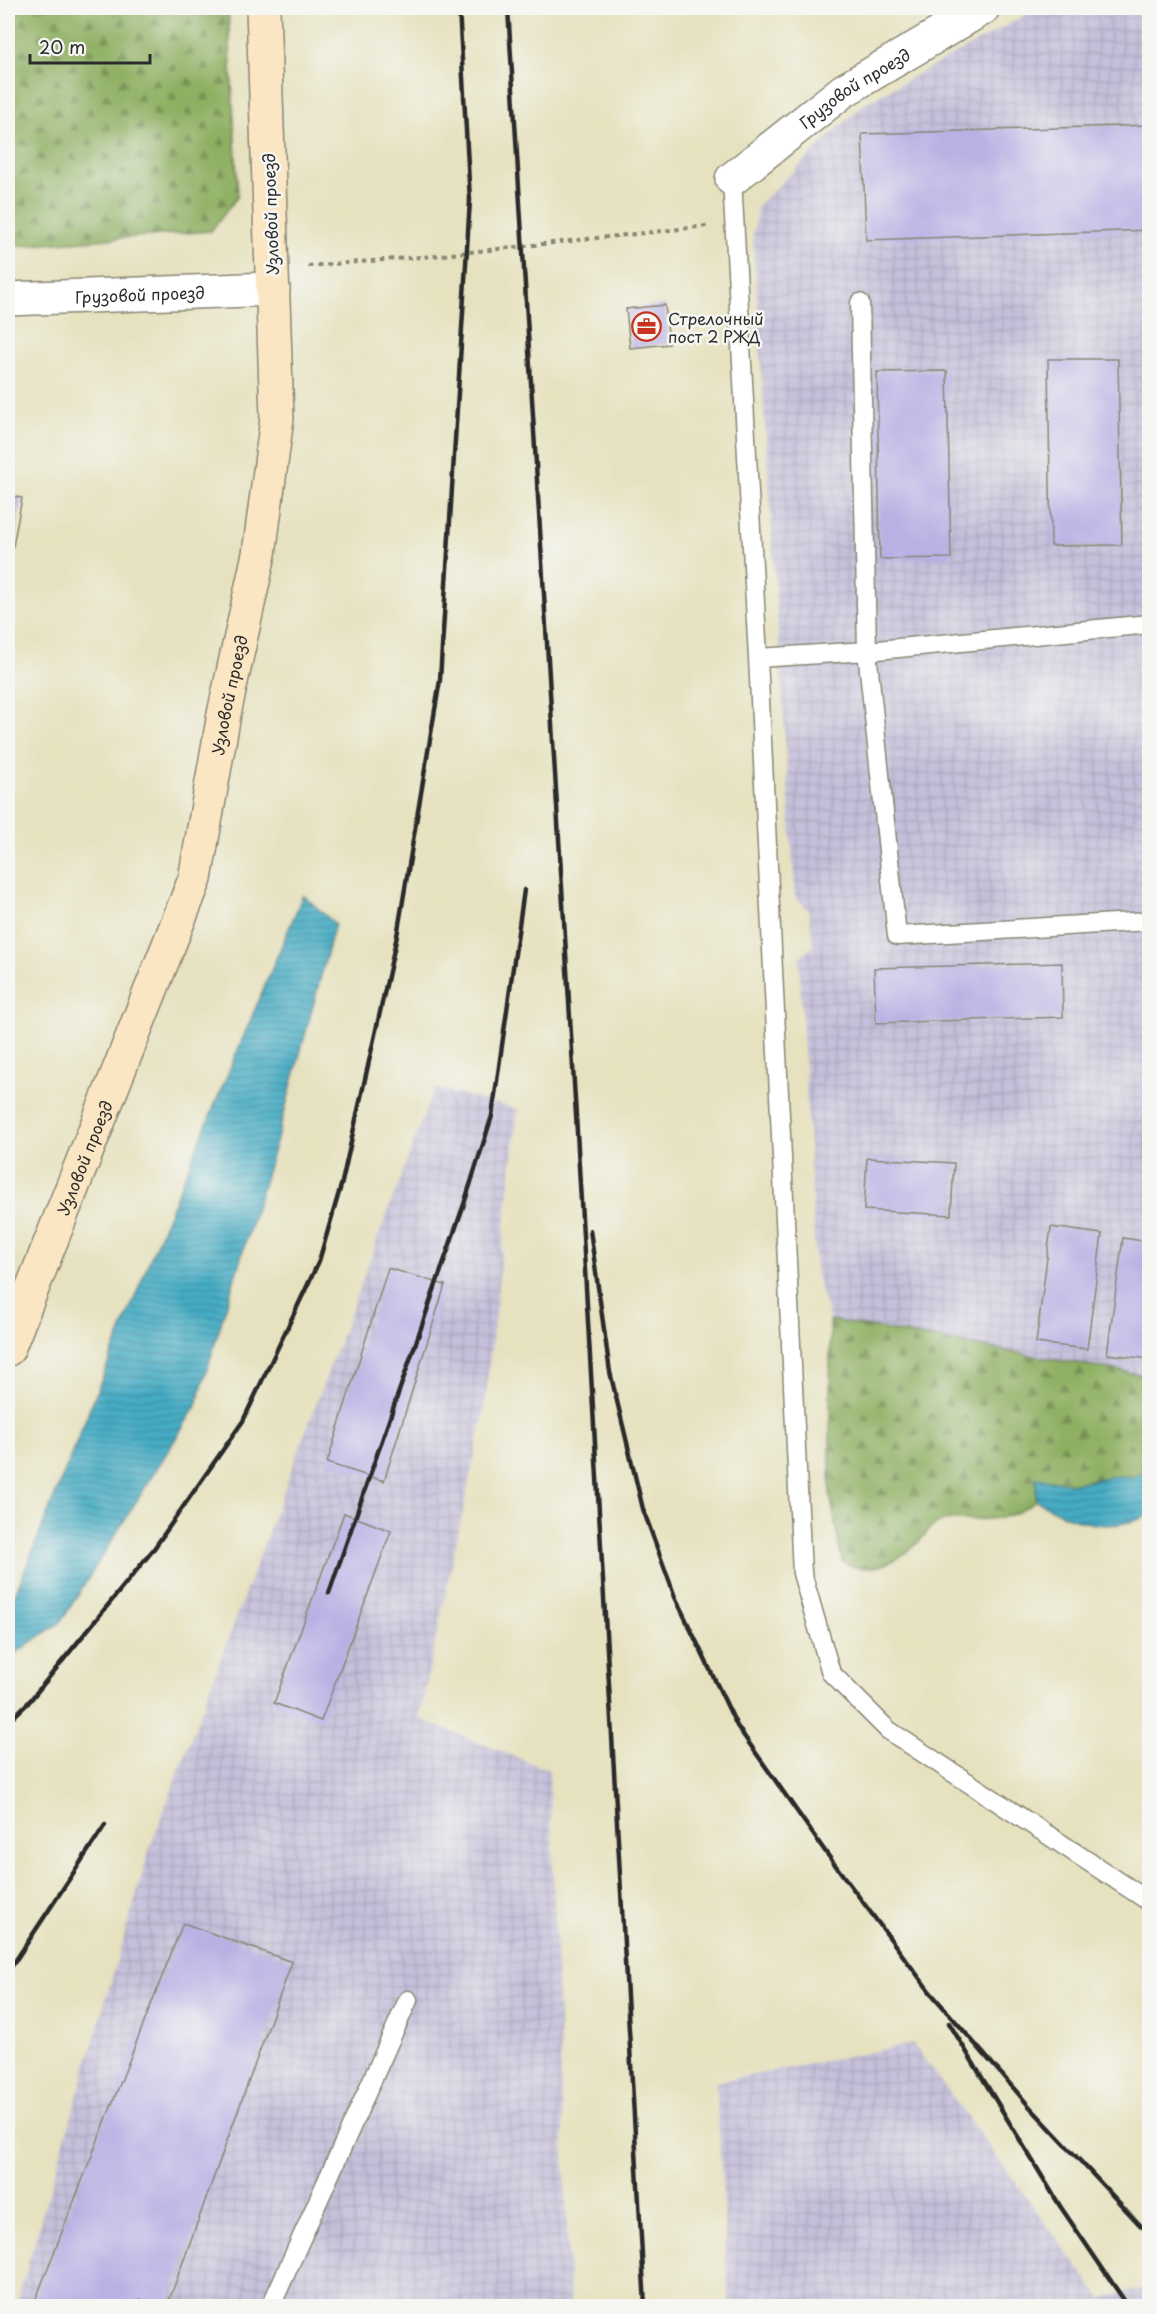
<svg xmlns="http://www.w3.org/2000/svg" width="1157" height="2314" font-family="'Playpen Sans',sans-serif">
	<defs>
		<pattern id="industrial-grid" width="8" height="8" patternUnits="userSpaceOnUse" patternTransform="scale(1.5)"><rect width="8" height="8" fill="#c5c0da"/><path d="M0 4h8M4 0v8" fill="none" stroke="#a9a5bb"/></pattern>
		<pattern id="forest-firs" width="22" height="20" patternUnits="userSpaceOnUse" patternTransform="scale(1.5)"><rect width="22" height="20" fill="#8fb064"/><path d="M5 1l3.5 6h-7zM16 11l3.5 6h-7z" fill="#758f53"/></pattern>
		<pattern id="water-rules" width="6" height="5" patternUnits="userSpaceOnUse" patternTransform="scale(1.5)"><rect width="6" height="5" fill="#45acc4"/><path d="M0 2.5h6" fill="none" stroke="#3a8c9f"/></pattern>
	</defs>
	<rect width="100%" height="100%" fill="#f6f6f2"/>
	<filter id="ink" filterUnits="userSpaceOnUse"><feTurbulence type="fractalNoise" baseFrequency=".0167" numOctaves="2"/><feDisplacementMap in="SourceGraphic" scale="12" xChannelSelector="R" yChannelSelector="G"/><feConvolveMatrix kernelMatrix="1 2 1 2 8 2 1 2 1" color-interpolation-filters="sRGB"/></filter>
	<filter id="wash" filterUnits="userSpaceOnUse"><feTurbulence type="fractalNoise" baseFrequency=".008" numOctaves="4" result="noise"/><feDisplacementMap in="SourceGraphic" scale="24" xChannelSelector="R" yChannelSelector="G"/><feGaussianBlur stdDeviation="1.35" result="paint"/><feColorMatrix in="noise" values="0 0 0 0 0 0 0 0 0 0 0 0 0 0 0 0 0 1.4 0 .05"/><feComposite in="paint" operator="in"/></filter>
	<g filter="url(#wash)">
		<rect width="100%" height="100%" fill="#e6e1be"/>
		<path fill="url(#industrial-grid)" d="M1038,8h111v1368l-319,-56 -14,-45 -17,-318 14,-10 -4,-36 -14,-15 -42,-660 5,-31 106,-101z
			M434,1088l84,21 -34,302 -65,308 130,51 21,536h-554l134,-458z
			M913,2044l188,254 48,-11v19h-420l-13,-224z"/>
		<path fill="url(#forest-firs)" stroke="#5d6e48" stroke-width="1.5" d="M8,8h220l10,188 -27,35 -203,16z
			M830,1320l319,56v93l-15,8 -20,-1 -42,8 -36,-5v21c-24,21 -48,20 -78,20 -8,0 -15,0 -22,4 -10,6 -14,16 -23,23 -19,17 -48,29 -71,14l-12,-66z"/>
		<path fill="url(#water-rules)" stroke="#386c78" stroke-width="1.5" d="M303,895l32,29 -58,215 -81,267 -135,216 -53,36v-46l149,-370z
			M1149,1469v46c-40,19 -77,8 -113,-15v-22l36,6 42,-8 20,1z"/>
		<g id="blocks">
			<path fill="#b7b1e4" d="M1150,125v105l-284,10 -4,-106z
				M665,305l4,39 -39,4 -4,-39z
				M1048,359h70l4,186 -71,1z
				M947,371l4,187 -71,1 -3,-187z
				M8,495l14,3 -13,70h-1z
				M1062,963l1,54 -187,6 -2,-55z
				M867,1158l87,5 -3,52 -87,-5z
				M1051,1227l51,7 -15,115 -51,-6z
				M1123,1238l27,4v117l-43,-5z
				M388,1268l57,17 -61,196 -57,-18z
				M344,1513l47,18 -70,190 -47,-18z
				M183,1923l109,39 -125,344h-8l-19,-7 -4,7h-103z"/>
		</g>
	</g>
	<g filter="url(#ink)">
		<use href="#blocks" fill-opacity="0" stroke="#888674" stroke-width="1.5"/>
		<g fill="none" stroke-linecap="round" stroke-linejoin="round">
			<defs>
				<path id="lane" d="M732,179l26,479 44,915 29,100 57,57 262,172
					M860,303l7,348 30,285 253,-15
					M758,658l109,-7 283,-27
					M271,2306l137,-306"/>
				<g id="street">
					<path id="s1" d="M732,179l111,-88 140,-83"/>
					<path id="s2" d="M8,299l265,-10"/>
				</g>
				<g id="secondary">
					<path id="s3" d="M8,1349l187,-470 29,-165 35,-160 18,-136 -14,-410"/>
				</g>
			</defs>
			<use href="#lane" stroke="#888674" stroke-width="21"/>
			<use href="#street" stroke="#888674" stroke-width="36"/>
			<use href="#secondary" stroke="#888674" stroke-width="36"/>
			<path stroke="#888674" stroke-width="4" stroke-dasharray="4.5 4.5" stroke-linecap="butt" d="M308,266l126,-10 273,-30"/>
			<use href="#lane" stroke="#fff" stroke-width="18"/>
			<use href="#street" stroke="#fff" stroke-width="33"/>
			<use href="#secondary" stroke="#fbe6c4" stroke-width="33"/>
			<path stroke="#2b2b2b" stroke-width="4.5" d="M508,8l69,1124 68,1174
				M590,1230l20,142 33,137 32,88 62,129 90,128 103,138 99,114 111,119 10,8
				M329,1593l135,-389 28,-88 32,-226
				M8,1722l20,-19 125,-153 90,-129 76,-160 23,-79 55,-246 43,-256 30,-480 -11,-192
				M8,1972l97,-147
				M949,2023l111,183 68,100"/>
		</g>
	</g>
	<defs>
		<symbol id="office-ring" viewBox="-11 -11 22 22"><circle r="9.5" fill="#f6f6f2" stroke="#c8321e" stroke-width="1.5"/><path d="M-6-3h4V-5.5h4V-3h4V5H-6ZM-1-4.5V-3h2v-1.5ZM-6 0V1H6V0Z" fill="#c8321e"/></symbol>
	</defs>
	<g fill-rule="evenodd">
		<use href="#office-ring" x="630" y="310" width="33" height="33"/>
	</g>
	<g text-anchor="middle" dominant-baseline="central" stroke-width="5" stroke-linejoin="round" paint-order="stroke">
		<g font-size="16" fill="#2b2b2b" stroke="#f6f6f2">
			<text stroke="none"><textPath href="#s1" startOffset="153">Грузовой проезд</textPath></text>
			<text transform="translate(270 214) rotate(-92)">Узловой проезд</text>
			<text stroke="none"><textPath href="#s2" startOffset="132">Грузовой проезд</textPath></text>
			<text stroke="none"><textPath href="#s3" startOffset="693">Узловой проезд</textPath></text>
			<text stroke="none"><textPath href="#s3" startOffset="206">Узловой проезд</textPath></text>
		</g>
		<g font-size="16" fill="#2b2b2b" stroke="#f6f6f2" text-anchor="start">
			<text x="668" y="318">Стрелочный<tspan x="668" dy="18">пост 2 РЖД</tspan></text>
		</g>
	</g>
	<rect width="1157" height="2314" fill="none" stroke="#f6f6f2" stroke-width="30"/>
	<path d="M30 54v9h120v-9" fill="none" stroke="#2b2b2b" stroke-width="3"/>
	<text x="39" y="54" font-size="18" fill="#2b2b2b" stroke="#f6f6f2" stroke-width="4.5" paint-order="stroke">20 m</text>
</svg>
